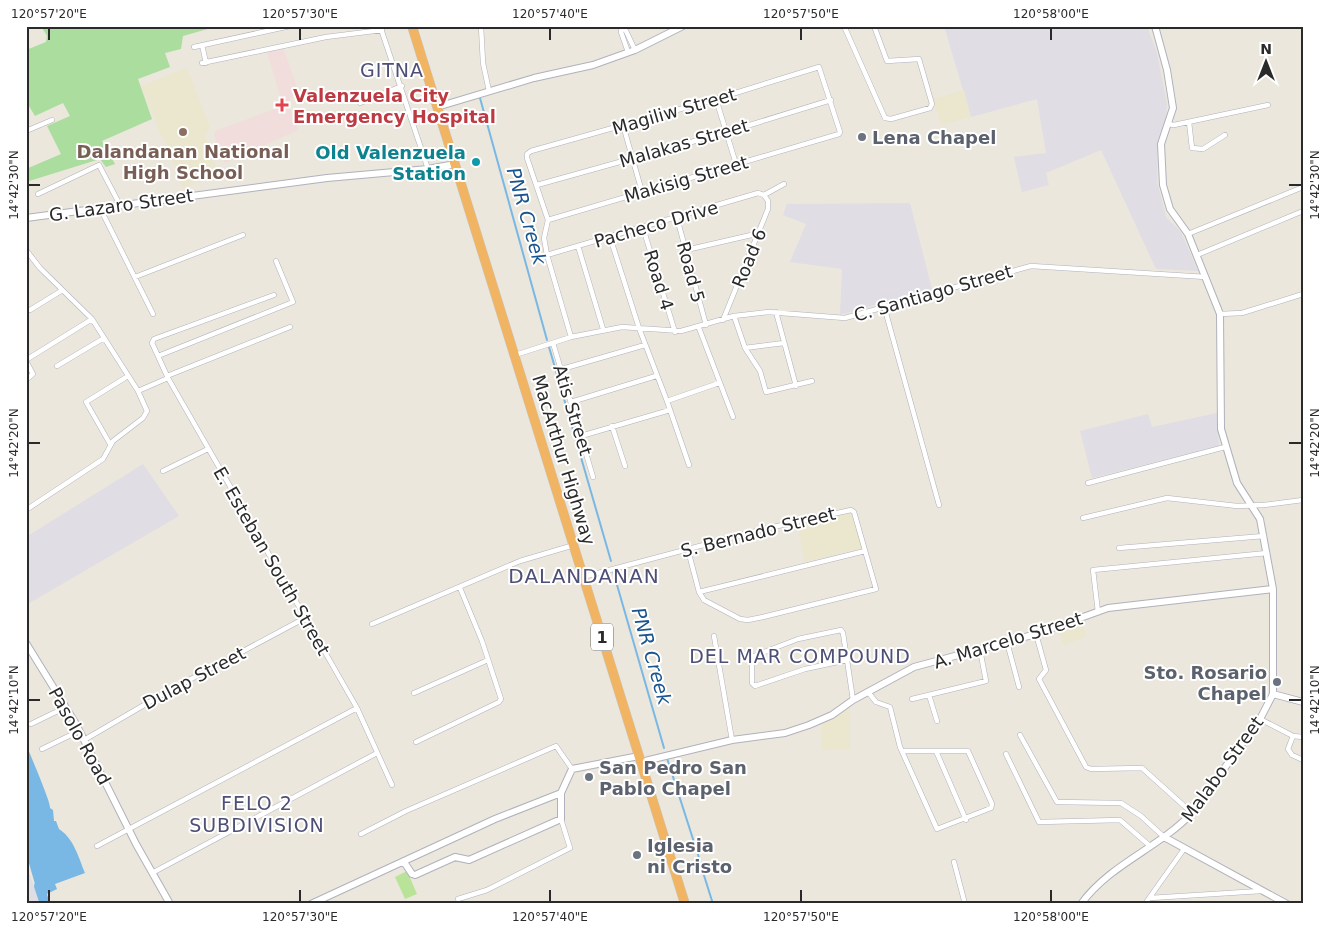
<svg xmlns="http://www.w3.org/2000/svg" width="1329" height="930" font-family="'DejaVu Sans',sans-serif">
	<rect width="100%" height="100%" fill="#ebe7dd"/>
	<path fill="#e0dde4" d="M944,26h203l10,27 10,51 -1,14 -8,22 -1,41 9,36 15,15 17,39 -42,-2 -55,-119 -55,23 3,12 -27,7 -8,-35 32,-4 -9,-54 -66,18z
		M910,203l22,86 -92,26 2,-46 -52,-7 16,-38 -23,-9 4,-11z
		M1217,413l2,33 -127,32 -12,-47 68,-17 4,13z
		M143,464l36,52 -153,89v-68z
		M26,863l1,4 13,37h-14z"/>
	<path fill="#ebe6ce" d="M187,68l23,59 -5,9 14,40 -37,12 -16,-46 -3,-2 -22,-54z
		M964,90l7,27 -30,8 -8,-26z
		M852,512l10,36 -57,14 -8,-37z
		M1082,624l5,12 -23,9 -6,-13z
		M850,707v42l-28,1v-26z"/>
	<path fill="#f1dddb" d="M283,47l15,43 -10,12 10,28 -73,33 -11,-28 1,-4 60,-22 5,-14 -13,-43z"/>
	<path fill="#aadd9e" d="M41,26h177l-35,10 -2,13 -16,4 5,14 -32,12 14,40 -50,22 13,23 -9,3 -6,-8 -74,23v-13l35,-15 -14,-28 23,-10 -7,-13 -28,13 -6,-10 -3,2v-58l20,-8 1,-6z"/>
	<path fill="#bae39a" d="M407,871l10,23 -12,5 -10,-22z"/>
	<path fill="#79b8e4" d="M28,749c4,10 23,54 22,59l3,2 1,11h2l3,8c15,10 19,27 26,44l-30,11 2,5 -18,9 -13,-45v-103z"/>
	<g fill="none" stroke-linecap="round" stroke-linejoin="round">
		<path stroke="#79b8e4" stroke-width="2" d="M480,98l67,242
			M549,347l62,214
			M613,571l51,177
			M667,758l34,106
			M702,869l11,35"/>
		<path stroke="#79b8e4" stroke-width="10" d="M39,886l6,18"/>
		<defs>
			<path id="street" d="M380,26l48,143
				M481,26l2,37 6,28
				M622,26l-1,6 7,20
				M844,26l41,92 6,1 39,-11 2,-4 -13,-45 -32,2 -13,-35
				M622,27l4,4 9,19
				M202,45l4,18
				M194,47l96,-21
				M202,63l124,-26 56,-7
				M819,67l21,65 -1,2 -291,86 -21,-62v-4l4,-3 185,-52z
				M716,99l20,65
				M360,103l42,-17
				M1189,122l3,26 11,1 22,-14
				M1168,124l6,1 94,-20
				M623,125l19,67
				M26,131l26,-11
				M537,185l190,-53 104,-32
				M38,194l61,-29 21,40
				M764,195l20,-11
				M100,208l53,106
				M677,218l29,107
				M548,220l-4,18 3,17 24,82
				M643,228l32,104
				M1188,234l115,-47
				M610,237l29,91 28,73 22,64
				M578,246l25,83
				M26,250l14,18 52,51 46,72 9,20 -4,7 -30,23 -10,18 -77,51
				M686,250l74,-17
				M547,255l211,-62 6,2
				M1197,255l106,-44
				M135,277l108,-42
				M274,295l-120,44 -2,4 16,35 189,330 35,77
				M884,306l55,199
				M30,310l31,-19
				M776,312l20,74
				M1220,314l22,-1 61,-19
				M734,316l11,32 15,23 6,21 46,-11
				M723,320l45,-111v-8l-4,-6
				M699,328l34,89
				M553,343l40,134
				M745,348l39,-5
				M515,355l56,-18 51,-10 59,4 53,-15 34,-4 77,6 186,-52 175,11
				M158,356l135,-54 -17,-41
				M26,360l66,-41
				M26,361l7,13 -7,6
				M57,366l47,-28
				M562,369l83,-24
				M167,376l123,-49
				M138,391l30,-13
				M667,401l52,-18
				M571,402l85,-26
				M612,426l13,40
				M581,436l89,-26
				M110,444l-24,-42 42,-26
				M163,471l45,-22
				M1088,483l137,-36
				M1083,518l84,-20 70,8 27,-1 39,-5
				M1119,548l145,-12
				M583,577l181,-48 87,-19 3,2 22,77 -113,28 -15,3 -8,-1 -36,-19 -5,-8 -11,-42
				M699,592l166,-41
				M1098,612l-5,-42 174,-17
				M372,624l148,-63 54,-16
				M1036,634l10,36 -7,9 47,88 5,2 51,-1 50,45
				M714,636l18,104
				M1007,642l12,45
				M847,660l-42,9 -50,17 -3,-3v-24l2,-3 44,-17 43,-9 2,3 10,67
				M868,692l8,10 14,5 10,40 37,82 54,-21 1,-4 -24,-53h-64
				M414,693l74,-33
				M929,695l8,26
				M912,699l74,-18 -6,-31
				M1260,719l33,17 10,1
				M31,724l35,-17
				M1020,735l37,67 64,1 20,13 23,21
				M1293,736l-5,13 4,6 11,5
				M84,740l79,-46 142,-76
				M416,742l83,-40 2,-3 -19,-58 -22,-53
				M42,749l37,-18
				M936,751l30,69
				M1006,754l33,68 81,-2 30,26
				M361,834l45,-23 150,-65 16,23
				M97,846l260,-138
				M954,862l11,42
				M152,873l225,-120
				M1150,898l111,-7
				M458,899l29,-9 83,-42 -9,-29
				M1145,904l39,-55"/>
			<path id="secondary" d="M437,107l97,-29 59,-13 42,-15 48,-24
				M26,218l301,-40 101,-9 27,-5
				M26,643l50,81 60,120 34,60
				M1273,694l30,8
				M641,762l91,-22 53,-7 24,-8 23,-10 21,-15 61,-33 122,-33 72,-26 165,-19
				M1164,837l123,67
				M404,862l8,12 3,1 40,-18 14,3 92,-41v-26
				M311,904l184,-85 66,-26 11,-24 67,-13
				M1081,904c29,-40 78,-56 111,-91l68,-94 13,-25v-105l-13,-70 -23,-36 -16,-54 -1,-115 -32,-80 -18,-25 -7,-24 -2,-41 12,-36 -6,-38 -12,-44"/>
			<path id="highway" d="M412,26l273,878"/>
		</defs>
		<use href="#street" stroke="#b0b1bc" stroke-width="5.5"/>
		<use href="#secondary" stroke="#b0b1bc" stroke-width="8"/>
		<use href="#highway" stroke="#c8c8c8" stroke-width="10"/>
		<use href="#street" stroke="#fff" stroke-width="4.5"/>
		<use href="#secondary" stroke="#fff" stroke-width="6"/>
		<use href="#highway" stroke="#f0b462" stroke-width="9"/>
	</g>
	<path fill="none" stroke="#2a2a2a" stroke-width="2" d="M49,28v12M300,28v12M550,28v12M801,28v12M1051,28v12M28,185h12M1289,185h13M28,443h12M1289,443h13M28,700h12M1289,700h13M49,890v12M300,890v12M550,890v12M801,890v12M1051,890v12"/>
	<path fill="#e0444e" stroke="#fff" stroke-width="2" d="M279.5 97.5h5v5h5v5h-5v5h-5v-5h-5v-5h5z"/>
	<circle fill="#8d6e63" stroke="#fff" stroke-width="2" cx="183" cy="132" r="5"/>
	<g fill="#6b7280" stroke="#fff" stroke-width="2">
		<circle cx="862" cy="137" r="5"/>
		<circle cx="1277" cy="682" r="5"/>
		<circle cx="589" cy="777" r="5"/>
		<circle cx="637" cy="855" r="5"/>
	</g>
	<circle fill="#0f9aa8" stroke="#fff" stroke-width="2" cx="476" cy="162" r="5"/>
	<g text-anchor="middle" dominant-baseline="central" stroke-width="4" stroke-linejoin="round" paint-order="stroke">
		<rect fill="#fff" stroke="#6a6a6a" stroke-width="1" x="591" y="623.5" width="22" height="27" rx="4"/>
		<g font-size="16" font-weight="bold" fill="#2a2a2a">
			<text x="602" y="637">1</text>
		</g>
		<g font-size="18" font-weight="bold" fill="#be3a42" stroke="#fff" text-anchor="start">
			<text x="293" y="95">Valenzuela City<tspan x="293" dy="21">Emergency Hospital</tspan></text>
		</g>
		<g font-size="18" fill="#2a2a2a" stroke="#fff">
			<text transform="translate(674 111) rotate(-16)">Magiliw Street</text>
			<text transform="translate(684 143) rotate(-16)">Malakas Street</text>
			<text transform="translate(686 179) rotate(-16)">Makisig Street</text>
			<text transform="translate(121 205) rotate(-8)">G. Lazaro Street</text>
			<text transform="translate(656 224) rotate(-16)">Pacheco Drive</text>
			<text transform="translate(749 258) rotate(-68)">Road 6</text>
			<text transform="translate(691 272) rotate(75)">Road 5</text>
			<text transform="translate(659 280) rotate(73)">Road 4</text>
			<text transform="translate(933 293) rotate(-16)">C. Santiago Street</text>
			<text transform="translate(573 410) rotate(73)">Atis Street</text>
			<text transform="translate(564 460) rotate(73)">MacArthur Highway</text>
			<text transform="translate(758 532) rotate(-14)">S. Bernado Street</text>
			<text transform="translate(272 561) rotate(60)">E. Esteban South Street</text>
			<text transform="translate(1008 640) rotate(-17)">A. Marcelo Street</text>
			<text transform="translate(194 678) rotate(-28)">Dulap Street</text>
			<text transform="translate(80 736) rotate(61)">Pasolo Road</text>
			<text transform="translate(1222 769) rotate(-54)">Malabo Street</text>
		</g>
		<g font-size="18" font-weight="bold" fill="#5b616d" stroke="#fff" text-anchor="start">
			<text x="872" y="137">Lena Chapel</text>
			<text x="1267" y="672" text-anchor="end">Sto. Rosario<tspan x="1267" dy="21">Chapel</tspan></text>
			<text x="599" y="767">San Pedro San<tspan x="599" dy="21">Pablo Chapel</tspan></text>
			<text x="647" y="845">Iglesia<tspan x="647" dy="21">ni Cristo</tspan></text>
		</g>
		<g font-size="18" font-weight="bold" fill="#785e54" stroke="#fff">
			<text x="183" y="151">Dalandanan National<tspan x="183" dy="21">High School</tspan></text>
		</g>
		<g font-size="18" font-weight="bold" fill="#0d838f" stroke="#fff" text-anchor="end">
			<text x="466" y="152">Old Valenzuela<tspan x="466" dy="21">Station</tspan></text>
		</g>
		<g font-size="19" letter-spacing="1" fill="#4e4f76" stroke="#fff">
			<text x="392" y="70">GITNA</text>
			<text x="800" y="656">DEL MAR COMPOUND</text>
			<text x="257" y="803">FELO 2<tspan x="257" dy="22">SUBDIVISION</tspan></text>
		</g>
		<g font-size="19" font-style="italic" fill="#19558f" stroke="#fff">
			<text transform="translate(527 216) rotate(74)">PNR Creek</text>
			<text transform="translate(652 656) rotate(74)">PNR Creek</text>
		</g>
		<g font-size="20" letter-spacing="1" fill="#4e4f76" stroke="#fff">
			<text x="584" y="576">DALANDANAN</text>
		</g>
	</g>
	<rect width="1329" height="930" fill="none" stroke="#ffffff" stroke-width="55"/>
	<g transform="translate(1266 62)" stroke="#ffffff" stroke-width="4" paint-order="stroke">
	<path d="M0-4L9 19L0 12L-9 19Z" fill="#2a2a2a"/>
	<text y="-8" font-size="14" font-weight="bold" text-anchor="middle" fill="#2a2a2a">N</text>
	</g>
	<rect x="28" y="28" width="1274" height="874" fill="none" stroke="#2a2a2a" stroke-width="2"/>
	<g font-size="12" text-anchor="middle" fill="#2a2a2a">
		<text x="49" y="18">120°57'20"E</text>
		<text x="300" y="18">120°57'30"E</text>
		<text x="550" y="18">120°57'40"E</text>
		<text x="801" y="18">120°57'50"E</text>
		<text x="1051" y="18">120°58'00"E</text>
		<text transform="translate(14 185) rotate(-90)" y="4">14°42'30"N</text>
		<text transform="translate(1315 185) rotate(-90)" y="4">14°42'30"N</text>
		<text transform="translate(14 443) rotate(-90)" y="4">14°42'20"N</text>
		<text transform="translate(1315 443) rotate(-90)" y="4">14°42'20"N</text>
		<text transform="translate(14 700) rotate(-90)" y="4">14°42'10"N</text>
		<text transform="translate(1315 700) rotate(-90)" y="4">14°42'10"N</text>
		<text x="49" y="921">120°57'20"E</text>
		<text x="300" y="921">120°57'30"E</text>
		<text x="550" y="921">120°57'40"E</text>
		<text x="801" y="921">120°57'50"E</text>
		<text x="1051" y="921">120°58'00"E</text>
	</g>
</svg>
